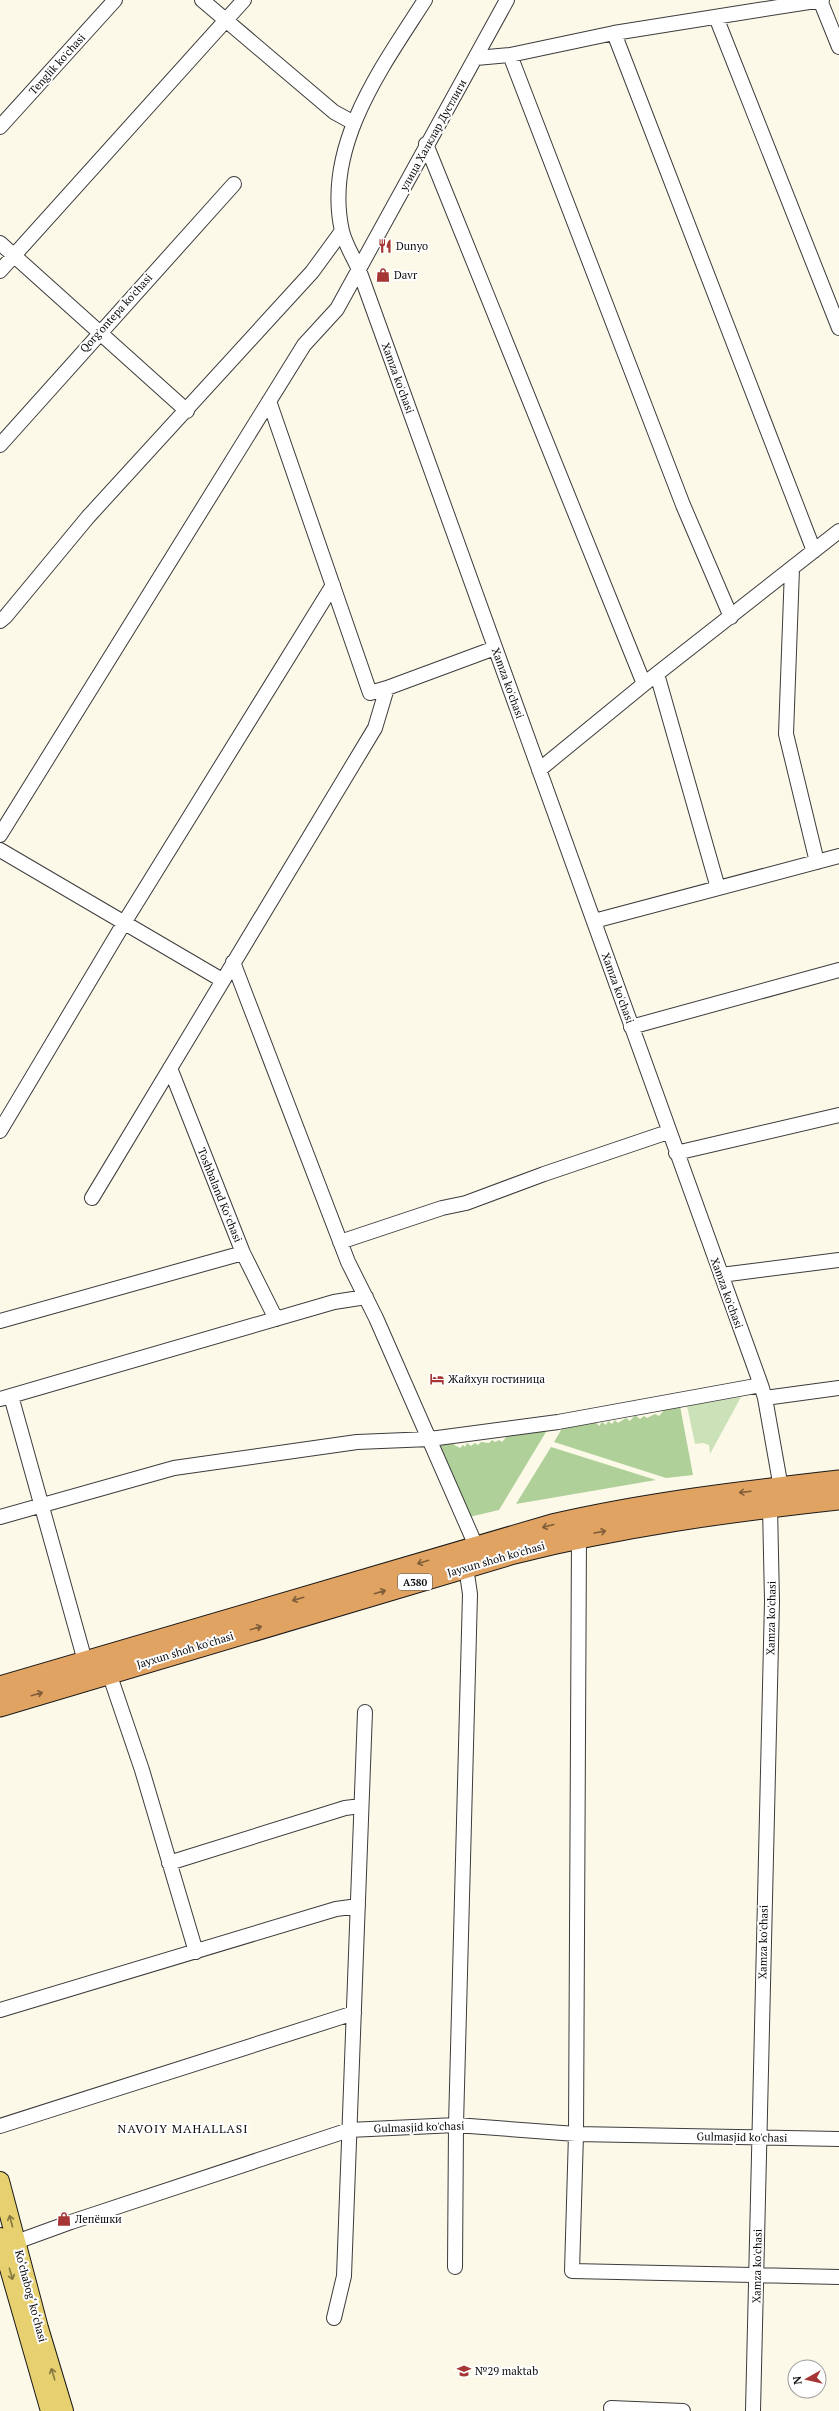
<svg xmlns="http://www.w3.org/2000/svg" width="839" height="2411" font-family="'PT Serif',serif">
	<rect width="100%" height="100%" fill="#fcf9e9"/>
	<path fill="#cbe1b8" d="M741,1397l-31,57 -1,-9 -6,-2 -8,1 -8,-38z"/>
	<path fill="#afd099" d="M680,1406l13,69 -27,3 -112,-36 10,-17 30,-5 5,6 3,-4 4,3 2,-4 4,3 3,-4 3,3 8,-5 4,3 5,-6 5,4 4,-3 3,2 8,-4 4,2 6,-7z
		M541,1427l5,5 -47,78 -30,7 -30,-66 2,-7 8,-2 11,6 3,-3 2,2 2,-4 4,3 4,-3 3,2 3,-3 8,1 3,-3 3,2 4,-2 3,2 9,-10z
		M551,1447l105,33 -140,24z"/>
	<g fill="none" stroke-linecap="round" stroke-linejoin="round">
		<defs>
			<path id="minor" d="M202,0l132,112 20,11
				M425,0c-43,67 -102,146 -83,231 3,13 12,27 17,39l402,1115 4,13 16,90 -11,19 2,94 -19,810
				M820,0l19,47
				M716,17l123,311
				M614,33l200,518
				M510,55l173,450 48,112
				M476,58l34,-3 104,-22 208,-33
				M0,127l115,-127
				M426,144l218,540
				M0,243l187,168
				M0,271l244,-271
				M269,401l101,292 17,-5
				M0,445l234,-261
				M792,569l-6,165 31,128
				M0,621l6,-5 82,-99 224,-245 30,-41
				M657,674l61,214
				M539,770l105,-86 195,-153
				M0,835l304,-490 33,-36 170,-309
				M0,850l222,130
				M594,921l245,-65
				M233,962l115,300 28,56 100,228
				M631,1027l208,-57
				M170,1068l73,185 33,66
				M0,1131l124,-208 209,-338
				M676,1153l163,-38
				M92,1198l283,-470 12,-40 108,-40
				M340,1242l102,-34 24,-5 78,-29 124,-42
				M721,1275l118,-15
				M0,1321l243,-68
				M11,1396l74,265
				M765,1398l74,-10
				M0,1399l334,-97 32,-5
				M0,1517l174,-49 183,-26 73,-3 128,-17 203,-37
				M579,1536l-3,598 -4,137 267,6
				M109,1673l33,97 54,182
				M169,1863l176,-55 16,-2
				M0,2010l336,-101 22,-3
				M0,2126l354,-113
				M16,2242l55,-20 278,-92 107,-5 120,9 263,5
				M455,2267l1,-142 14,-531 -4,-27
				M334,2318l10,-42 21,-564
				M611,2408l72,3"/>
			<path id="major" d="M0,2181l39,147 25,83
				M0,2237l50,174"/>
			<path id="highway" d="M0,1687l552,-162c95,-22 190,-33 287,-44
				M0,1706l514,-153c107,-27 215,-42 325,-54"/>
		</defs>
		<use href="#minor" stroke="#3c3c3c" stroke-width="16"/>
		<use href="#major" stroke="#1a1a1a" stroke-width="20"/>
		<use href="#highway" stroke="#1a1a1a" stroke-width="23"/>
		<use href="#minor" stroke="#fff" stroke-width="14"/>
		<use href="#major" stroke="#e6d06f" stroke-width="18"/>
		<use href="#highway" stroke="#e1a362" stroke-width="21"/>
	</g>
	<defs><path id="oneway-shaft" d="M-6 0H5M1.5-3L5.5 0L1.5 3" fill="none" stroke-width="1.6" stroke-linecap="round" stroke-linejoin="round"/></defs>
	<g stroke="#805e3a">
		<use href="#oneway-shaft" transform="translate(745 1492) rotate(173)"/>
		<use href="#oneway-shaft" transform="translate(548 1526) rotate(165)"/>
		<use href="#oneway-shaft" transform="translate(600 1532) rotate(-10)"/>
		<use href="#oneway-shaft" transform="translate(423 1562) rotate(163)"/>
		<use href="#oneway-shaft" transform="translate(380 1592) rotate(-16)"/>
		<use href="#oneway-shaft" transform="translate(298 1599) rotate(164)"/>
		<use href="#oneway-shaft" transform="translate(256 1628) rotate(-16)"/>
		<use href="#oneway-shaft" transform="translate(37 1694) rotate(-16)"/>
	</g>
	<g stroke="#837641">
		<use href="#oneway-shaft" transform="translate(11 2221) rotate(-105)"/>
		<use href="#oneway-shaft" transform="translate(11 2274) rotate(74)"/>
		<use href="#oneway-shaft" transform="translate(53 2374) rotate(-107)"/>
	</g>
	<defs>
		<symbol id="restaurant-bare" viewBox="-9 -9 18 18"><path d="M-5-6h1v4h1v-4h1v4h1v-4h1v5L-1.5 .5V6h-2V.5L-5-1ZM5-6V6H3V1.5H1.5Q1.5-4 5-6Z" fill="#a63635" stroke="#fff" stroke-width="2.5" paint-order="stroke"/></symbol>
		<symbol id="shop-bare" viewBox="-9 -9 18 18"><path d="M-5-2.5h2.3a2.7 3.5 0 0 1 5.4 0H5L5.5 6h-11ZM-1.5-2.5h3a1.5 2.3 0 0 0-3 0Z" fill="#a63635" stroke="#fff" stroke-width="2.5" paint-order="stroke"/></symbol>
		<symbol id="hotel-bare" viewBox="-9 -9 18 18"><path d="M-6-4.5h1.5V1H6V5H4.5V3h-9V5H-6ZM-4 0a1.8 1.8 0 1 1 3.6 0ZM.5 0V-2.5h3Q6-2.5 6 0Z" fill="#a63635" stroke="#fff" stroke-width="2.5" paint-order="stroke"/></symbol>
		<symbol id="school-bare" viewBox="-9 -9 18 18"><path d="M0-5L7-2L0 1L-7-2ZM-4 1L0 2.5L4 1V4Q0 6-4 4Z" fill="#a63635" stroke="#fff" stroke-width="2.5" paint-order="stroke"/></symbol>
	</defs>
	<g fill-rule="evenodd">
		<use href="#restaurant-bare" x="375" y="236" width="20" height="20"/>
		<use href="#shop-bare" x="373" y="265" width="20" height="20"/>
		<use href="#hotel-bare" x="427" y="1369" width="20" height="20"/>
		<use href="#shop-bare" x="54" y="2209" width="20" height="20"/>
		<use href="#school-bare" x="454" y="2361" width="20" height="20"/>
	</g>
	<g text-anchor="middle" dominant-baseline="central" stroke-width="4" stroke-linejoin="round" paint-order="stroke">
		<rect fill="#fff" stroke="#535353" stroke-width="1" x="398" y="1574" width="34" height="16" rx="3"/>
		<g font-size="10" font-weight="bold" fill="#090909">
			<text x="415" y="1582">A380</text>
		</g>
		<g font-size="11" fill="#090909" stroke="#fff">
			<text transform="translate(57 64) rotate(-48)">Tenglik ko'chasi</text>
			<text transform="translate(433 135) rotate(-61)">улица Халклар Дустлиги</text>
			<text transform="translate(116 313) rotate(-48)">Qorg'ontepa ko'chasi</text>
			<text transform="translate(398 378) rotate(70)">Xamza ko'chasi</text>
			<text transform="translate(508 683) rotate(70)">Xamza ko'chasi</text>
			<text transform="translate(618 988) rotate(70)">Xamza ko'chasi</text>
			<text transform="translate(220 1195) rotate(68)">Toshbaland Koʻchasi</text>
			<text transform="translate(727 1293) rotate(70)">Xamza ko'chasi</text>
			<text transform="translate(496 1559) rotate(-16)">Jayxun shoh ko'chasi</text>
			<text transform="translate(771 1618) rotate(-89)">Xamza ko'chasi</text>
			<text transform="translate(185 1650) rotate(-17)">Jayxun shoh ko'chasi</text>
			<text transform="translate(763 1942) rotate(-89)">Xamza ko'chasi</text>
			<text transform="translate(419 2127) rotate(-2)">Gulmasjid ko'chasi</text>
			<text transform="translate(742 2137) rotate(1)">Gulmasjid ko'chasi</text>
			<text transform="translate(757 2266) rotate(-89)">Xamza ko'chasi</text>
			<text transform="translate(31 2296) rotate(75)">Ko‘chabog‘ ko‘chasi</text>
		</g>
		<g font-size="11" fill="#090909" stroke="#fff" text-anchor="start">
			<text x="396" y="246">Dunyo</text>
			<text x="394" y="275">Davr</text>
			<text x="448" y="1379">Жайхун гостиница</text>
			<text x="75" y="2219">Лепёшки</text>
			<text x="475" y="2371">№29 maktab</text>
		</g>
		<g font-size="12" letter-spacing="1" fill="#090909" stroke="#fff">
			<text x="183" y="2128">NAVOIY MAHALLASI</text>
		</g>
	</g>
	<g transform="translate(807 2379) rotate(262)"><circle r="19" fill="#ffffff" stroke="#9d9d9d"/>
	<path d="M0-3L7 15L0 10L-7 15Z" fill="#a63635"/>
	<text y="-6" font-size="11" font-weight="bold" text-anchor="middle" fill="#090909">N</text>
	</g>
</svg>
